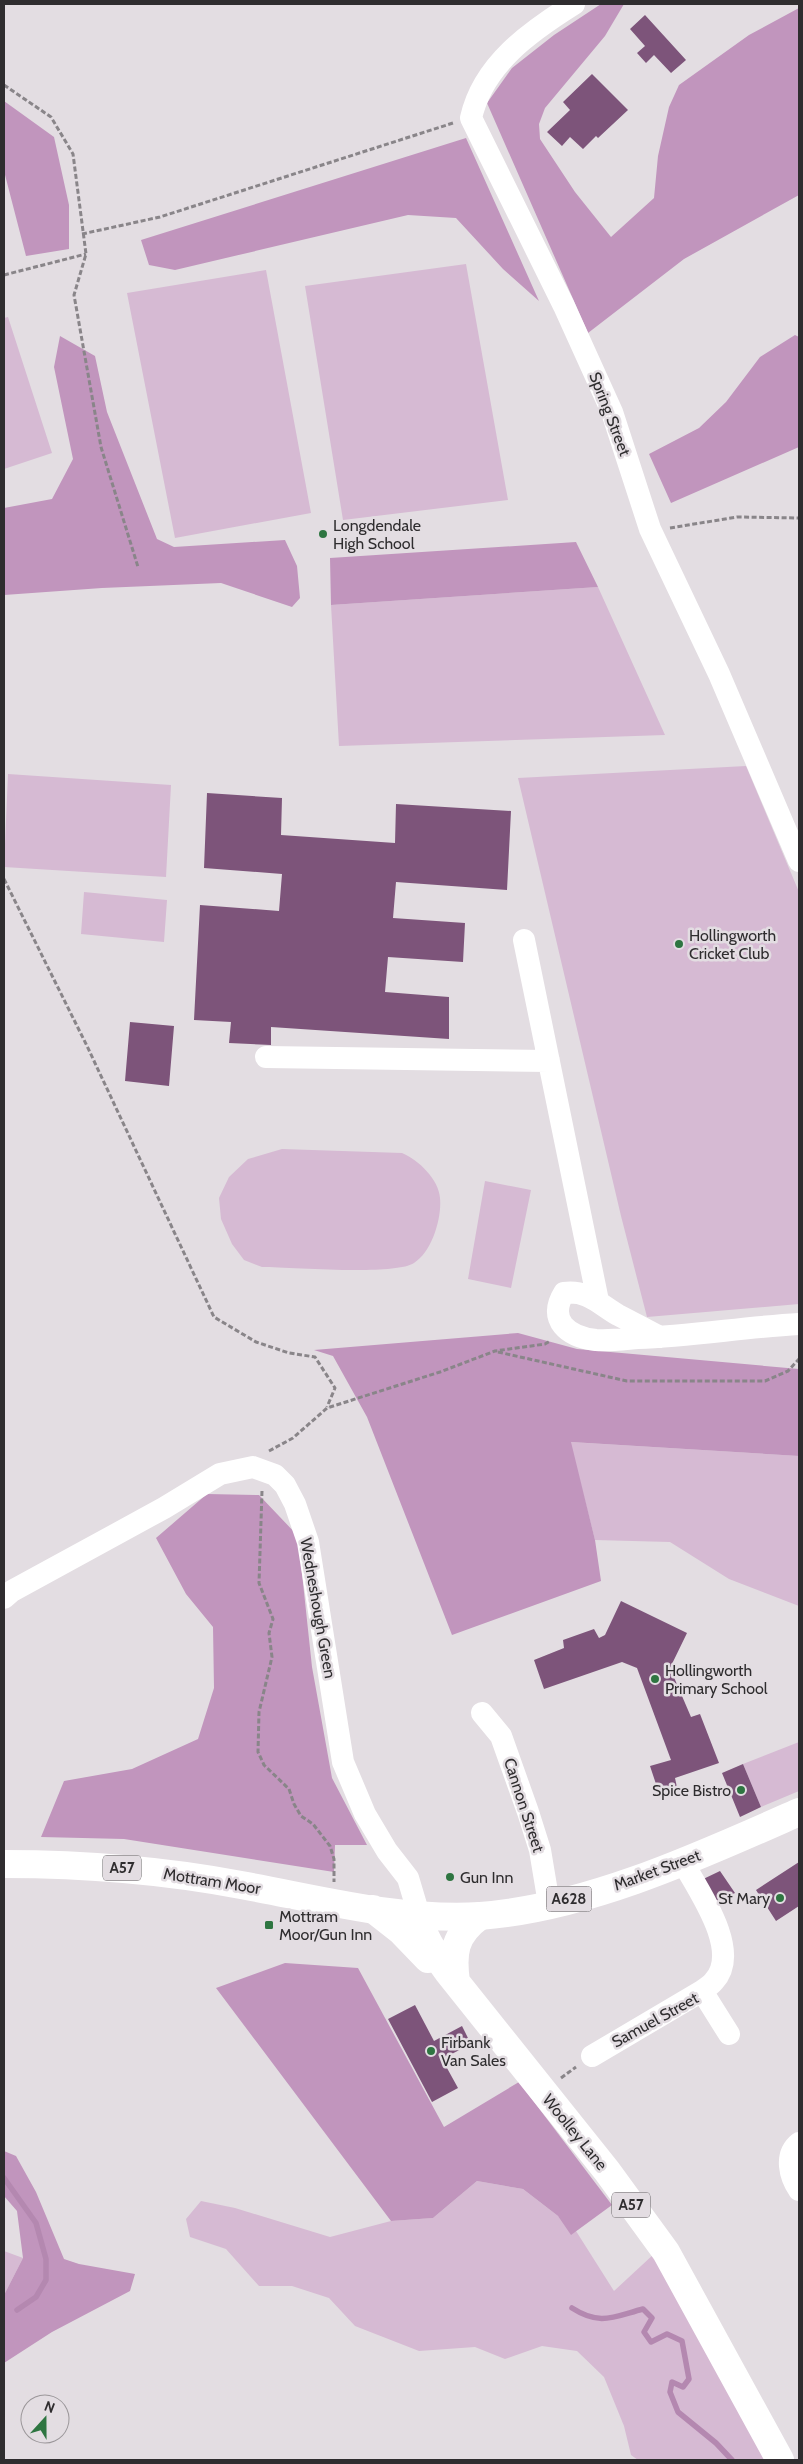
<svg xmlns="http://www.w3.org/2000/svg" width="803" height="2464" font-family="Cabin,sans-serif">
	<rect width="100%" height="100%" fill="#e3dde2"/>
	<path fill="#d6bad3" d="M466,264l42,236 -165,20 -38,-234z
		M266,270l45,243 -136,25 -48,-245z
		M8,317l44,136 -48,16v-151z
		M598,587l67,148 -326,11 -8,-141z
		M746,766l53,126v412l-152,13 -26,-101 -103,-438z
		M8,774l163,11 -5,92 -162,-10z
		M84,892l83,8 -3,42 -83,-8z
		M282,1149l120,4c17,7 37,27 38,45 2,20 -8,54 -26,65 -20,13 -124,4 -152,4l-18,-7 -12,-16 -11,-25 -2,-21 10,-21 19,-18z
		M485,1181l46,9 -20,98 -43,-9z
		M570,1442l229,14v150l-70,-27 -59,-37 -75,-2z
		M799,1742v49l-38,16 -18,-43z
		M477,2181l46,8 35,27 18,15 38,60 41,-38 118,207h-135l-7,-5 -7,-29 -20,-49 -27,-26 -35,-5 -37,13 -30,-12 -56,4 -64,-25 -26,-28 -37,-12h-33l-33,-37 -36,-12 -4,-18 15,-18 34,7 95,29 61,-16 42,-3z
		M4,2251l19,7 -19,37z"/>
	<path fill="#c195bd" d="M601,4h23l-19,32 -60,72 -6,16 1,15 35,53 36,45 43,-39 4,-42 11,-49 10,-22 70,-50 50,-27v187l-115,64 -96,74 -101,-230 25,-35 42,-33z
		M4,101l50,36 15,68v44l-43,7 -22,-85z
		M466,138l73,163 -36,-32 -47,-51 -48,-3 -233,55 -26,-5 -8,-25z
		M795,335l4,2v110l-128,56 -22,-49 50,-26 27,-26 34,-45z
		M60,336l35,20 12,56 50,127 17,8 111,-7 12,26 3,32 -8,9 -71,-24 -119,5 -98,7v-87l48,-9 21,-40 -19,-92z
		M576,542l22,45 -267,18 -1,-47z
		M518,1333l59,16 222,20v87l-228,-14 24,98 6,41 -149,54 -85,-218 -34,-61 -19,-6z
		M207,1494l52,1 39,41 14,131 20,111 35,67h-32l-1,27 -210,-33 -83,-2 23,-56 68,-12 66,-30 16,-51 -1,-61 -27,-33 -30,-56z
		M285,1963l73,5 86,159 75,-45 93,123 -41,30 -13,-19 -35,-27 -46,-8 -44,37 -42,3 -175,-233z
		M4,2151l12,5 20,36 28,67 15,5 56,10 -5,17 -78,41 -48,31v-68l19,-37 -6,-47 -13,-15z"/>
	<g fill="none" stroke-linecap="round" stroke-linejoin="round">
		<path stroke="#b488b0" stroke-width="5.5" d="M4,2178l32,45 10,36v21l-10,17 -19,13
			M572,2308c28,18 41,9 71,1l9,9 -8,14 7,10 16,-8 15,7 7,38 -6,8 -11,-5 -2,10 8,20 38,31 16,17"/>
	</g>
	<path fill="#7d547a" d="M645,15l41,45 -15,13 -17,-18 -8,8 -9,-10 8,-7 -15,-17z
		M592,74l36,36 -30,28 -2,-2 -13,13 -13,-12 -8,9 -15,-14 23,-22 -7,-8z
		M207,793l75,5 -1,37 114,8 1,-39 115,7 -4,79 -111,-8 -3,36 72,5 -2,39 -75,-5 -3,35 64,5v42l-178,-12v18l-42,-2 2,-21 -37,-2 6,-115 79,6 3,-37 -78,-6z
		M130,1022l44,4 -5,60 -44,-5z
		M621,1601l66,32 -17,35 21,49 9,-3 19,49 -44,15 3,14 -18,4 -10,-30 21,-6 -34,-92 -15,-6 -78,27 -10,-29 30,-12 -1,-8 31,-11 5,9 6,-3z
		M743,1764l18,43 -21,10 -18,-44z
		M799,1862v44l-23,15 -20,-31z
		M720,1871l15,22 -26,12 -12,-23z
		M415,2005l19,36 28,-15 9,18 -29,15 16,29 -26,14 -44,-83z"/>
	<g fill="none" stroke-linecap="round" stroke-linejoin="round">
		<path stroke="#898589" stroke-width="3" stroke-dasharray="5 2.5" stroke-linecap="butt" d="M4,85l47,32 22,37 13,100 -12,41 27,152 37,120
			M82,234l78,-17 293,-94
			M4,275l82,-21
			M670,528l67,-11 62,1
			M4,879l83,167 127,271 42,25 33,11 26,4 20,31 -8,19
			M498,1352l129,29h138l23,-10 11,-12
			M269,1451l24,-13 34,-30 113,-36 55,-21 50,-7 5,-3
			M262,1491l-3,92 14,36 -4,14 3,24 -13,55 -1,40 6,13 25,24 5,15 7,12 12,8 17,22 4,13v23
			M561,2078l15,-11"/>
		<path stroke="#fff" stroke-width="22" d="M574,4c-43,27 -91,60 -103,114l93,188 48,106 38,117 69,145 80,187
			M524,940l74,361
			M266,1057l283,4
			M660,1337c-14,-7 -28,-15 -42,-22 -19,-11 -30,-25 -54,-22 -17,27 4,44 32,47 13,1 29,-1 42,-2 54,-2 107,-11 161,-14
			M4,1598l8,-7 152,-83 56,-34 33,-7 22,8 10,10 10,19 13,38 35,220 22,52 22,37 21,27 11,37
			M482,1713l19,23 27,76 12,38 9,54
			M702,1991l27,43
			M592,2056l110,-65c4,-3 9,-6 12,-10 28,-30 -16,-91 -32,-120
			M799,2143c-15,12 -9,34 0,47"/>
		<path stroke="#fff" stroke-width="28" d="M373,1909l28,22 27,28
			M419,1915c3,22 16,39 29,57l159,199 59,81 114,208
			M456,1982c-4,-29 -2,-47 24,-66"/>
		<path stroke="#fff" stroke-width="28" d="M4,1864c79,0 158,6 237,21 78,14 159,36 239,31 108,-8 222,-61 319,-104"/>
	</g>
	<g fill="#2e7541" stroke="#e3dde2" stroke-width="2">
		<circle cx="323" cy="534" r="5"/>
		<circle cx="679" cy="944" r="5"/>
		<circle cx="655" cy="1679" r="5"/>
		<circle cx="741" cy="1790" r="5"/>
		<circle cx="450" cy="1877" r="5"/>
		<circle cx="780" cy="1898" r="5"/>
		<rect x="264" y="1920" width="10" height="10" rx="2.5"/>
		<circle cx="431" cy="2051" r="5"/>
	</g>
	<g text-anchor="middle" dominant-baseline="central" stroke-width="5" stroke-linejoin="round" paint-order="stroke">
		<g fill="#e3dde2" stroke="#656265" stroke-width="1">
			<rect x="103" y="1855.5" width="38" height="25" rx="4"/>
			<rect x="546.5" y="1886.5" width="45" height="25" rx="4"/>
			<rect x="612" y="2192.5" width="38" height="25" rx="4"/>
		</g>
		<g font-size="15" font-weight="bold" fill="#2f2d2f">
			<text x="122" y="1868">A57</text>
			<text x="569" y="1899">A628</text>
			<text x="631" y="2205">A57</text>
		</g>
		<g font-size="16" fill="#2f2d2f" stroke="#e3dde2">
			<text transform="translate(610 414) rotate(69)">Spring Street</text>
			<text transform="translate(318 1608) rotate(80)">Wedneshough Green</text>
			<text transform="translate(524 1805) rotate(72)">Cannon Street</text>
			<text transform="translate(657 1870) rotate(-20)">Market Street</text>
			<text transform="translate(212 1881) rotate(9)">Mottram Moor</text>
			<text transform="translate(655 2020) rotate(-29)">Samuel Street</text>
			<text transform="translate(575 2132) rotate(51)">Woolley Lane</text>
		</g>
		<g font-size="16" fill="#2f2d2f" stroke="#e3dde2" text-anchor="start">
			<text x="333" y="525">Longdendale<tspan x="333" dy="18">High School</tspan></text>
			<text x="689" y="935">Hollingworth<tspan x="689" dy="18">Cricket Club</tspan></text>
			<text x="665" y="1670">Hollingworth<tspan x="665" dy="18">Primary School</tspan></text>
			<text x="731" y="1790" text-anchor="end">Spice Bistro</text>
			<text x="460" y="1877">Gun Inn</text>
			<text x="770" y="1898" text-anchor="end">St Mary</text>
			<text x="279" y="1916">Mottram<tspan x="279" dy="18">Moor/Gun Inn</tspan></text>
			<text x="441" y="2042">Firbank<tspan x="441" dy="18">Van Sales</tspan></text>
		</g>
	</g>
	<rect width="803" height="2464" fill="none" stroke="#2f2d2f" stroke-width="10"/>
	<g transform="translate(45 2419) rotate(21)"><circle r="24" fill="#e3dde2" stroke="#9b979a"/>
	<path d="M0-4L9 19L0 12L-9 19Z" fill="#2e7541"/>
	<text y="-8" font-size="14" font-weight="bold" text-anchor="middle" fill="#2f2d2f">N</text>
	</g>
</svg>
